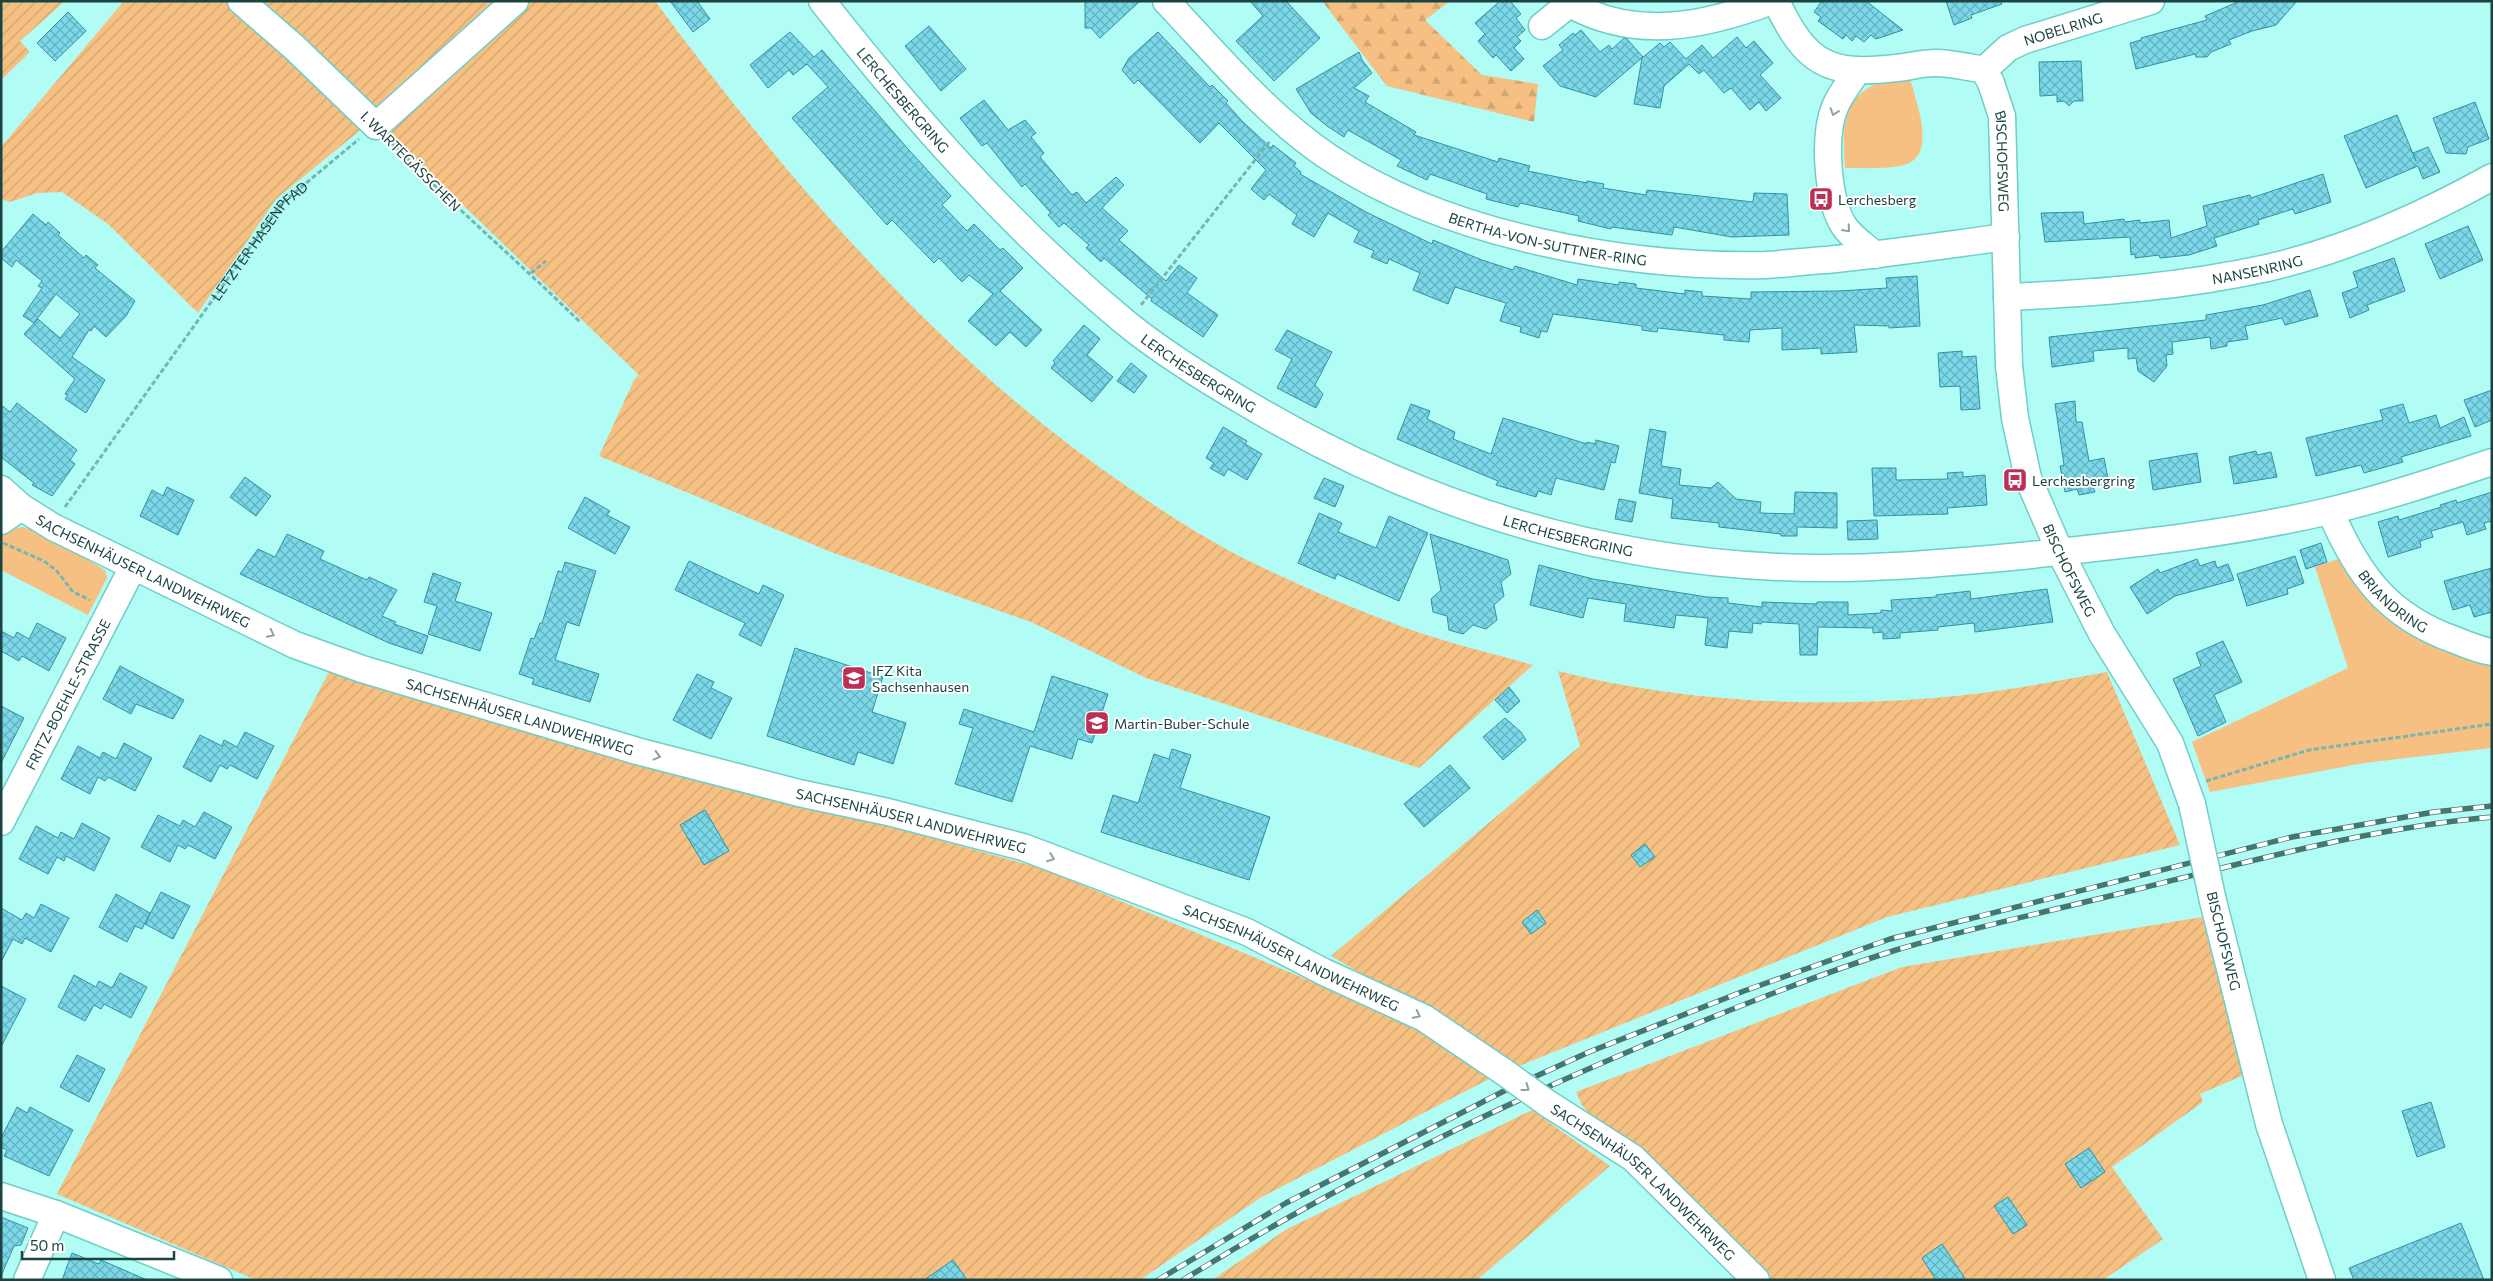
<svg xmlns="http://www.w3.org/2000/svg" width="2493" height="1281" font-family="Commissioner,sans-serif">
	<defs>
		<pattern id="forest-firs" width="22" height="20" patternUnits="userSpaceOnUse" patternTransform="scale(1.25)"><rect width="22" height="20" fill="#f5c082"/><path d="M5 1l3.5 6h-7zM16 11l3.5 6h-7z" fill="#d1a672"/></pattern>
		<pattern id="garden-furrows" width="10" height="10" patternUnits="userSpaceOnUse" patternTransform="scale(1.25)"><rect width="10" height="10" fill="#f5c082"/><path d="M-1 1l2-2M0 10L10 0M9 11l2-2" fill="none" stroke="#d1a672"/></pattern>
		<pattern id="building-cross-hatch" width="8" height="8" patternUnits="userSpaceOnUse" patternTransform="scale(1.25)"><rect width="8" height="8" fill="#7ad8e8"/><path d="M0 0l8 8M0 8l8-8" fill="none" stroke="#63b1be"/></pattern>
	</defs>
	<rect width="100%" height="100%" fill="#b2fcf6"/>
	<path fill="#f5c082" d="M1890,78h20c6,25 30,81 -10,88 -18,3 -37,2 -55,2 -3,-46 -4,-73 45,-90z
		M22,527l18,5 65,38 2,8 -19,37 -87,-45v-34l11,-7z
		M2338,559l23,28 131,75v86l-128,15 -154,29 -18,-50 156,-74 -33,-101z"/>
	<path fill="url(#forest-firs)" d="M1322,1h128l-25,19 57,55 56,9 -4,38 -147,-36z"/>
	<path fill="url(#garden-furrows)" d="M1,1h64l-45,40 10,11 -29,28z
		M124,1h531c135,182 284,357 471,485 36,25 73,49 111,69 54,27 109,51 166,72 42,15 87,26 130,38l-114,103 -273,-90 -115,-56 -200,-70 -232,-96 35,-76 5,-5 -265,-256 -98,80 -78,114 -90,-89 -46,-32 -25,1 -27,9 -9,-3v-52z
		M330,670l717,200 380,160 62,49 -229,119 -120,82h-884l-199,-86z
		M1558,671c129,33 275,38 407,24 48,-5 95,-15 142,-23l73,173 -293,72 -368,149 -188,-110 249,-210z
		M2202,917l42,158 -44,19 3,8 -91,65 51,72 -60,41h-340l-165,-156 -16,-19 -6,-13 326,-125z
		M1532,1110l78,56 -133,114h-265l75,-51z"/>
	<path fill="url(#building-cross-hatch)" stroke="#3093a2" d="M670,1h27l13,18 -17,13z
		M1085,1h55l-40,37 -9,-10h-6z
		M1250,1h36l34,37 -46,43 -38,-40 27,-25z
		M1500,1h10l11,13 -5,4 9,12 -8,7 4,4 -7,7 10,11 -13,12 -15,-16 -3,3 -15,-17 7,-7 -10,-11z
		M1822,1h44l37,29 -27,9 -5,-4 -7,7 -8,-6 -4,5 -6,-6 -3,4 -25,-18 3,-4 -7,-5z
		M1946,1h55l1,3 -31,11 1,3 -18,7z
		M2240,1h57l-21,24 -24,6 -23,9 2,4 -20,8 -4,5h-11l-1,-3 -59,15 -6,-26 11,-3v-2l66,-18 -2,-4z
		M68,12l18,19 -31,30 -18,-18z
		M929,26l37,43 -25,22 -36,-45z
		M1581,30l19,22 9,-7 3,4 12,-11 3,1 16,18 -47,40 -36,-11 -17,-20 20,-16 -4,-5 14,-12 2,2z
		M790,32l24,25 8,-7 86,99 43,47 -9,9 25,26 7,-7 26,26 3,-2 20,20 -23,23 42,39 -16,17 -16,-15 -14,14 -28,-25 25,-27 -24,-19 -7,7 -23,-24 -5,5 -42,-43 -5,5 -95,-107 36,-31 -21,-23 -14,11 -4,-5 -21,18 -18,-23z
		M1158,32l52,55 2,-2 16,16 -2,2 16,18 29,27 2,-3 23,18 -2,3 7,6 -1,2 66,38 66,32 1,-4 49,20 31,10 2,-4 62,19 1,-6 41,6v-3l17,2v4l49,6v-4l17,2v4l49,3v-7l88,-1 48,-3 -1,-10 31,-2 3,50 -31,2v-2l-35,-1 3,27 -36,2v-6l-39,2v-22l-32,2 -1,12 -25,-2v-5l-66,-7 -1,4 -15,-2v-4l-89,-12 -6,18 -6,-1 -2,7 -19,-6 1,-5 -21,-6 6,-18 -51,-16 -7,17 -35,-14 7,-17 -31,-14 -2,5 -16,-7 3,-6 -20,-9 5,-11 -31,-18 -14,24 -22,-13 5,-9 -28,-21 -5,6 -13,-11 15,-19 -47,-47 -19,20 -62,-63 -4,4 -12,-14 7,-12z
		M1737,37l9,11 8,-7 19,22 -13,12 21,23 -15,13 -7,-9 -9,8 -19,-22 -7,5 -20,-23 -5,4 -10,-10 -25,22 -4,22 -26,-4 8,-46 18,-15 4,4 6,-5 16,17 16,-14 11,13z
		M1359,52l3,8 10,13 -18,15 15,8 -4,6 51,30 -2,3 84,27 1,-4 31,8 -2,5 59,12v-2l17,3 -1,4 43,7 1,-5 106,12 1,-9 33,1 2,41 -57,2 -58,-10 -2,8 -61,-8v2l-33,-8 1,-5 -59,-13 -2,4 -32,-8 1,-5 -57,-20 -3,6 -30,-14 4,-6 -53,-30 -4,7 -17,-11 -16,-13 -15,-24z
		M2081,61l2,40h-9l-5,5 -5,-5 -7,1v-7l-17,1 -1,-34z
		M984,100l24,30 17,-10 11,13 -5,4 13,16 -4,4 32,38 5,-3 9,11 30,-26 8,8 -22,23 26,23 -9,9 47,41 13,-16 18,13 -10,15 31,22 -15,22 -52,-36 1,-2 -48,-41 -3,4 -15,-14 3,-3 -25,-22 -5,4 -11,-12 3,-2 -26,-29 -3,3 -35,-44 -5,3 -22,-28z
		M2475,102l14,37 -21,8 -2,7 -20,-1 -13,-35z
		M2397,115l19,46 -3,-8 15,-6 12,25 -17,7 -5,-13 -52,22 -22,-52z
		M2323,174l8,28 -36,12 -2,-5 -35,11 1,4 -45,14 3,8 -28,9 -29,3 -1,-3 -24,3v-4l-4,1 -1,-18 -85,5 -4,-29 42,-1 1,12 40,-5 1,3 15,-2v3l29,-3 2,18 36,-12 -4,-20 47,-11 1,3z
		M33,214l13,11 2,-3 12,11 -2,2 26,23 2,-3 12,10 -3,3 40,33 -9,15 -20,21 -12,-11 -3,5 -2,-1 -17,27 33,23 -19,33 -21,-14 3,-4 -3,-1 10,-15 -51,-45 14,-15 22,19 20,-24 -24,-20 -22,29 -11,-7 19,-28 -4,-2 4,-5 -26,-21 -4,7 -11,-9v-6z
		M2468,226l15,34 -43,19 -15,-35z
		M2394,258l11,33 -38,14 2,5 -19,8 -8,-25 16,-6 -5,-15z
		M2310,290l8,26 -33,9 -3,-7 -37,8 3,13 -21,3v4l-16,3 -1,-12 -38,5 1,12 -7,1 1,11 -13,16 -16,-11 -2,-13 -8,1v-11l-35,3 1,10 -42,6 -3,-30 157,-17v-5l57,-10z
		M1084,325l16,14 -13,16 26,22 -21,25 -41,-34 4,-5 -2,-2z
		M1287,330l45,22 -17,33 8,9 -7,14 -39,-20 15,-29 -17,-9z
		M1962,351v6l14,-1 4,53 -19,1 -1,-24 -20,1 -2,-34z
		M1131,363l16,13 -13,17 -17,-12z
		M2492,390v30l-17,7 -11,-27z
		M2075,401l1,21h6l7,39 15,-3 5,26 -16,3 2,5 -16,3 -2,-6 -12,3 -5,-26 4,-1 -9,-61z
		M17,403l60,47 -7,10 5,4 -23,32 -20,-11 2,-2 -33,-26v-52l9,7z
		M1411,404l19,7 -3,8 28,13 -2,7 38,15 12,-36 84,26v-2l8,2 1,-4 23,6 -4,17 -4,-1 -7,28 -48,-12 -5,17 -13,-4 -2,6 -40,-12 2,-4 -101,-42z
		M2403,404l6,19 27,-8 4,13 24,-11 7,19 -70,21 2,5 -39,11 -3,-8 -45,11 -10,-38 77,-18 -3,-10z
		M1223,427l24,14 -2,3 17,10 -15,26 -19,-11 -4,7 -14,-8 4,-5 -8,-5z
		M1650,429l16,3 -5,34 20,3 -2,16 32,3 7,-6 18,17 25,3 -1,11 34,1 1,-22 42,1v35l-40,-1v9h-16v-2l-62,-7v-4l-48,-5 2,-19 -34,-6z
		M2256,451l1,4 14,-3 6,25 -43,7 -5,-27z
		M2197,453l4,29 -48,8 -4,-29z
		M1872,468h24v12l52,-1 -1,-6 16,-1v5l22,-2 2,30 -40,3 1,6 -74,2z
		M245,477l26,19 -15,20 -26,-19z
		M1324,478l20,8 -9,21 -21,-9z
		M167,487l27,13 -16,35 -38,-19 12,-26 11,6z
		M2492,492v29l-8,2 2,6 -19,6 -4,-13 -32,9 2,6 -13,4 1,6 -33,10 -10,-35 20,-6 1,4 42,-13 -1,-2 16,-5 1,3z
		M585,497l25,14 -3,4 23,12 -15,27 -47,-26z
		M1619,499l17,3 -4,20 -17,-3z
		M1319,513l23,10 -4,9 38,16 13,-32 39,17 -29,68 -62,-27 -2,5 -37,-16z
		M1877,520l1,19 -30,1 -1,-19z
		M287,534l37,17 -4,8 47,21 2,-3 28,13 -15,26 14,6 -2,2 34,12 -6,18 -33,-11 -149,-69 18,-25 17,8z
		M1430,534l78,26 3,14 -10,8 3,14 -10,9 3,15 -11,9 -13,-4 -10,9 -14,-4 -2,-14 -14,-4 -2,-13 10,-9z
		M2321,543l6,19 -21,7 -6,-19z
		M2295,556l9,27 -17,6 1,5 -41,12 -10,-32z
		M2197,559l3,7 15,-5 2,7 11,-4 6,16 -59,16 -28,18 -17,-27 28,-18 2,4z
		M689,561l70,33 4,-9 21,10 -23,51 -22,-11 6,-12 -70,-33z
		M565,562l31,9 -17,55 -12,-4 -12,38 44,14 -9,28 -58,-18 2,-5 -15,-5 12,-36 3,1 6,-16h2l16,-52 4,1z
		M1539,565l54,14 114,18 21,1v5l34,4v-5l55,2v-2h31v13l33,-2v-3l11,1 -1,-11 45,-3v-2l34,-4 1,8 76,-10 6,33 -78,10 -1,-9 -36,4v3l-38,3v5l-17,1v-7l-10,1v-5l-55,-1 -1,28h-17l-1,-31 -37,-2 -1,2 -8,-1 -1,10 -23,-2 -2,17 -22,-3 3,-27 -32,-3 -2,13 -50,-7 2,-17 -38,-6 -5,20 -53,-13z
		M2492,568v44l-18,5 -4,-12 -17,5 -9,-29z
		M433,573l28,10 -6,18 37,12 -12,38 -52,-17 9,-28 -13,-4z
		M37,623l29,15 -17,33 -27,-15 -3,5 -18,-10v-20l13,7 3,-6 12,7z
		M2223,641l19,41 -28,13 12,27 -28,14 -25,-57 28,-13 -5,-13z
		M795,648l88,29 -11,35 34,11 -13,41 -35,-12 -4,13 -87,-29z
		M120,666l64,34 -11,19 -37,-15 -5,10 -28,-15z
		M697,674l17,8 -3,6 21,10 -21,41 -38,-19z
		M1052,676l56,18 -16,49 -14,-4 -6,20 -42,-13 -18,56 -57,-18 18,-56 -14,-4 5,-15 70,23z
		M1509,687l11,14 -13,12 -12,-13z
		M1,706l23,12 -23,45z
		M1505,718l16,14 5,8 -23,20 -20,-23z
		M245,732l29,14 -17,33 -27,-14 -3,4 -7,-4 -9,17 -28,-15 17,-32 22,11 2,-6 13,7z
		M124,743l28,15 -17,33 -27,-14 -3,4 -7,-4 -8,17 -29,-15 17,-33 22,12 3,-6 13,7z
		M1172,749l19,6 -11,33 90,29 -21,63 -148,-48 12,-37 25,8 16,-49 15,5z
		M1450,765l20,23 -46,39 -20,-23z
		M705,810l24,41 -25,14 -24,-40z
		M204,812l28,15 -17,32 -27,-14 -3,4 -7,-4 -8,17 -29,-15 17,-32 22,11 3,-6 12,7z
		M82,823l28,15 -16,33 -28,-15 -2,5 -7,-4 -9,17 -29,-15 17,-33 22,12 3,-6 13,7z
		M1645,844l10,13 -15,10 -9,-12z
		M161,892l29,14 -17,33 -28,-15z
		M116,894l34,19 -8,16 -7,-3 -8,16 -28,-15z
		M41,904l28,14 -18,34 -26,-14 -3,6 -9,-5 -12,23v-54l21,12 4,-7 8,5z
		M1537,910l9,13 -15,11 -9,-12z
		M120,973l27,14 -16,31 -27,-14 -3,5 -7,-4 -9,16 -27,-14 16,-32 22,12 3,-6 13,7z
		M1,986l25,13 -25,48z
		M77,1055l28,14 -16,33 -29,-15z
		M2431,1102l14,45 -28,10 -15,-46z
		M17,1107l10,6 3,-6 43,23 -24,46 -45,-20 3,-6 -6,-3v-9z
		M2089,1148l16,24 -24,16 -16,-24z
		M2008,1197l19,28 -14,9 -19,-28z
		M1,1217l27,11 -7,17 -7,1 -13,30z
		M2461,1223l23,57h-130l-5,-12z
		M1942,1244l24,36h-30l-14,-22z
		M72,1253l27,11 2,-4 46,20h-85z
		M953,1260l14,20h-43z"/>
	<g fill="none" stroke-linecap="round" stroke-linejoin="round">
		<defs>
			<g id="minor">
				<path d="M241,1l54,47 81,78 139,-125"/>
				<path id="s2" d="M822,1c91,116 190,228 304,322 38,31 82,58 125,83 162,96 338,152 526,161 85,4 170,-4 254,-12 100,-11 200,-21 298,-44 55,-13 109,-31 163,-49"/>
				<path id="s3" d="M1166,1c51,54 102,116 164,157 117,78 297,110 436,107 20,-1 40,-4 60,-5 60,-6 120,-15 180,-23"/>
				<path id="s4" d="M1776,1c30,63 52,75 120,67 13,-1 26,-5 39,-5 16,0 33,4 49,7l7,13 11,33 7,250 6,52 13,60 32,74 42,82 68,109 22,61"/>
				<path d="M1570,4c66,37 135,22 202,-3"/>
				<path d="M1542,26l31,-25"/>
				<path id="s5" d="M1984,70l24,-22 17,-8 126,-39"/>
				<path d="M1857,71c-7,12 -17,23 -22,36 -12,28 -8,93 9,119 7,11 21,20 31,29"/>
				<path id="s6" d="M2007,297c88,-4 174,-10 260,-29 78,-18 155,-52 225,-91"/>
				<path id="s7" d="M1,489l20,18 32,20 242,118 67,24 275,82 162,42 89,19 135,35 224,85 77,40 100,46 80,54"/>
				<path id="s8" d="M2330,511c28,64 57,105 125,129 12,5 24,10 37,12"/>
				<path d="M1,521l20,-14"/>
				<path id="s9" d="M1,822l132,-255"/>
				<path d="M2213,901l56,223 53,156"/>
				<path id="s10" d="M1547,1103l86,55 123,122"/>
				<path d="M1,1196l55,18 163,66"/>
				<path d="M27,1280l29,-66"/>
			</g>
		</defs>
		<use href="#minor" stroke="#6fcec8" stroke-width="29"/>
		<g stroke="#78b5b1" stroke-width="3" stroke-dasharray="5 2.5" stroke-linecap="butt">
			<path d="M391,142c61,63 127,119 189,180"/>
			<path d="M531,273l15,-12"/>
			<path d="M1141,305l129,-164"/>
			<path id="s1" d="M65,507l216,-303 78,-65"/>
			<path d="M3,543l41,18 12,9 17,22 17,8"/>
			<path d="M2206,781l103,-31 183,-26"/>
		</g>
		<use href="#minor" stroke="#fff" stroke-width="26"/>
		<defs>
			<path id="rail" d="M1158,1280l128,-77 218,-112 85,-39 155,-61 146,-52 402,-102 142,-25 58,-6
				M1183,1280c157,-98 324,-179 495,-249 72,-29 144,-58 218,-81 78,-23 159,-40 238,-60 118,-29 236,-62 358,-73"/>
		</defs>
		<use href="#rail" stroke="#457673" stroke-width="5.5"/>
		<use href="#rail" stroke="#fff" stroke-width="4" stroke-dasharray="11" stroke-linecap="butt"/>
		<defs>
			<path id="minor-bridge" d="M2192,804l21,97
				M1504,1072l43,31"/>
		</defs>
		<use href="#minor-bridge" stroke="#6fcec8" stroke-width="29" stroke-linecap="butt"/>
		<use href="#minor-bridge" stroke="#fff" stroke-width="26"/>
	</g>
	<defs><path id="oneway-chevron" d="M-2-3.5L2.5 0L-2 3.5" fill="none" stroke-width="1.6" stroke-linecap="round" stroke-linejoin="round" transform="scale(1.25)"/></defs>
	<g stroke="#8da1a0">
		<use href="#oneway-chevron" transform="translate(1834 112) rotate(109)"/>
		<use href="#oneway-chevron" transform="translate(1847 229) rotate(49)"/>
		<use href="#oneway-chevron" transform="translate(271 634) rotate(26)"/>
		<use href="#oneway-chevron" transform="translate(657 756) rotate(15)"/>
		<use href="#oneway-chevron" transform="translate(1051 858) rotate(21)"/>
		<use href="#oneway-chevron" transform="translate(1417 1015) rotate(26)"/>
		<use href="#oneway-chevron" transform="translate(1526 1088) rotate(36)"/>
	</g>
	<defs>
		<symbol id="bus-square" viewBox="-11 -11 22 22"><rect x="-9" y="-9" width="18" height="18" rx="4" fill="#be2f56" stroke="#fff"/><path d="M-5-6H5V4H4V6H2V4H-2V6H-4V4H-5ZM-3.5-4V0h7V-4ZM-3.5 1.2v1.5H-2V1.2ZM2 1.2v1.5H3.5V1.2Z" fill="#fff"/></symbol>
		<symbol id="school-square" viewBox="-11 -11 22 22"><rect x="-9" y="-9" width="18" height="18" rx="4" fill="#be2f56" stroke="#fff"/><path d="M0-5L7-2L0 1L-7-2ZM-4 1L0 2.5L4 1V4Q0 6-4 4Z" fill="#fff"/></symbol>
	</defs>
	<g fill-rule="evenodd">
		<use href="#bus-square" x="1807" y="185" width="28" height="28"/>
		<use href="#bus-square" x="2001" y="466" width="28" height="28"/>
		<use href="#school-square" x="840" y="664" width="28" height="28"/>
		<use href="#school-square" x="1083" y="709" width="28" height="28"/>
	</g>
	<g text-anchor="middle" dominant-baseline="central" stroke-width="4" stroke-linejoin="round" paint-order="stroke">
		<g font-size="14" fill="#1b4341" stroke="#fff">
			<text stroke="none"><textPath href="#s5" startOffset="91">NOBELRING</textPath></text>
			<text stroke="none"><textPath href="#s2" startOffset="128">LERCHESBERGRING</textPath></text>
			<text transform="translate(411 161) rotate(45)">I. WARTEGÄSSCHEN</text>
			<text stroke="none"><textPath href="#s4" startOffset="336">BISCHOFSWEG</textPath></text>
			<text stroke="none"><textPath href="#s3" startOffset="462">BERTHA-VON-SUTTNER-RING</textPath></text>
			<text stroke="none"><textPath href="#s1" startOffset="330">LETZTER HASENPFAD</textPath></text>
			<text stroke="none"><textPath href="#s6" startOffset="252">NANSENRING</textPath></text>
			<text stroke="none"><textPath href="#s2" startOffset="532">LERCHESBERGRING</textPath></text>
			<text stroke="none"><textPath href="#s2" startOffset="938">LERCHESBERGRING</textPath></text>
			<text stroke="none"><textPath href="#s7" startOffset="165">SACHSENHÄUSER LANDWEHRWEG</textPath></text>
			<text stroke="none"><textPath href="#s4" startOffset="756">BISCHOFSWEG</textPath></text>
			<text stroke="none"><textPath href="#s8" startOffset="112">BRIANDRING</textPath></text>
			<text stroke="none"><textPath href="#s9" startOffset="144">FRITZ-BOEHLE-STRASSE</textPath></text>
			<text stroke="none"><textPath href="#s7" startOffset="570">SACHSENHÄUSER LANDWEHRWEG</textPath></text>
			<text stroke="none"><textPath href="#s7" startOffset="975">SACHSENHÄUSER LANDWEHRWEG</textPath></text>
			<text transform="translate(2224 941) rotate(76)">BISCHOFSWEG</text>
			<text stroke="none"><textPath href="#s7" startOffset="1380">SACHSENHÄUSER LANDWEHRWEG</textPath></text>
			<text stroke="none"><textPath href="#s10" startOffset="125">SACHSENHÄUSER LANDWEHRWEG</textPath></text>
		</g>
		<g font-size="14" fill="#1b4341" stroke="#fff" text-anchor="start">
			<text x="1838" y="199">Lerchesberg</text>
			<text x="2032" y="480">Lerchesbergring</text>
			<text x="872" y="670">IFZ Kita<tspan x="872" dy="16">Sachsenhausen</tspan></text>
			<text x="1114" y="723">Martin-Buber-Schule</text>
		</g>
	</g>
	<rect width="2493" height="1281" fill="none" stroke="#1b4341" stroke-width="5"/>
	<path d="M22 1251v8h152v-8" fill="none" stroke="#1b4341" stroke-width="2.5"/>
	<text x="30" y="1251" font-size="15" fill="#1b4341" stroke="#ffffff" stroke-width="4" paint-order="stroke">50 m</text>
</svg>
